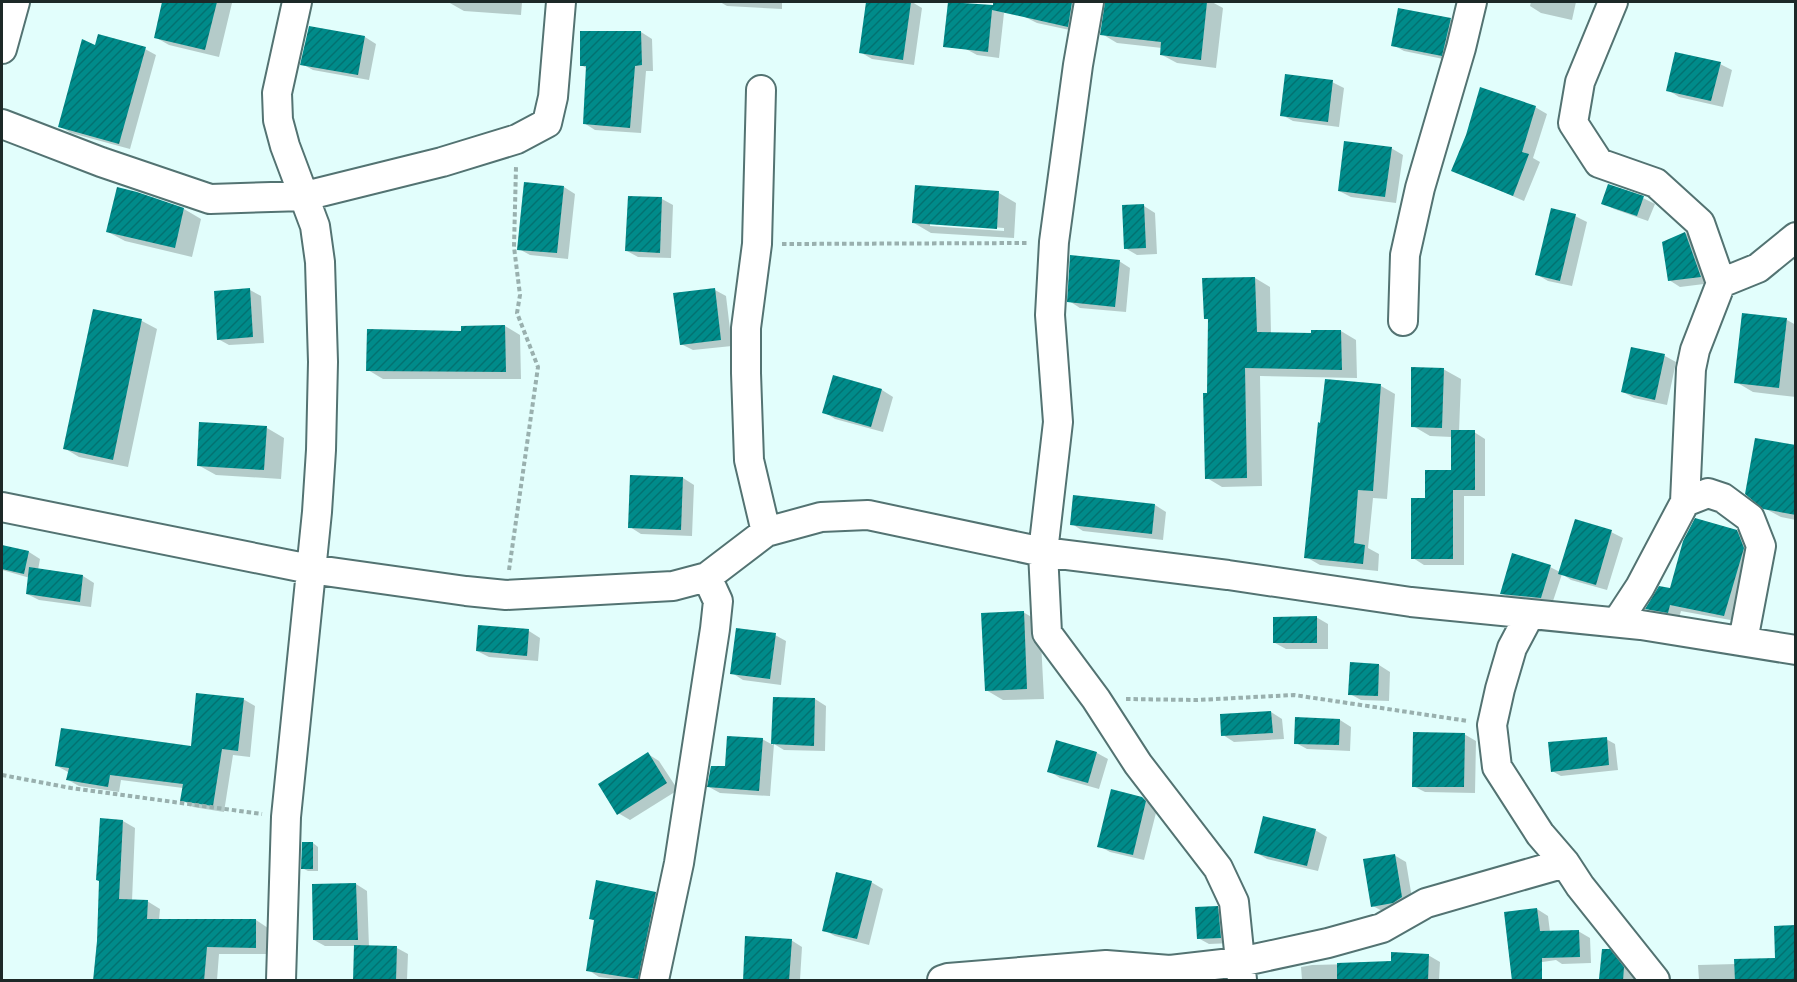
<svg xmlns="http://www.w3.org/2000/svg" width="1797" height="982" font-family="'Work Sans',sans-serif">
	<defs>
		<pattern id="building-hatch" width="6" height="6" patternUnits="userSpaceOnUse" patternTransform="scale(1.5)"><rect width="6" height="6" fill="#008b8a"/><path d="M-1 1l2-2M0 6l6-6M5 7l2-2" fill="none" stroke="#027271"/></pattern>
	</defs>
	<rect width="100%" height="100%" fill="#e2fefc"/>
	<path fill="#0003" fill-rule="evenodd" d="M164,2h65l3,1 -13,54 -50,-12 -14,-8z
		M448,2h74l-1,13 -57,-4z
		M720,2h62v7l-55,-3z
		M868,2h44l10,6 -8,57 -42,-6 -12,-7z
		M1029,2h57l-7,30 -42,-9 -12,-6z
		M1106,2h106l11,6 -7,60 -39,-5 -15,-8v-7l-45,-5 -15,-9z
		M1531,2h45l-4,18 -31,-7 -11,-7z
		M993,6l11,7 -5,45 -22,-3 -11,-6z
		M1400,10l51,10 11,6 -9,35 -49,-10 -11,-6z
		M641,32l11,7 1,32h-7l-5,62 -46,-3 -11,-7 4,-54 -7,-4z
		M365,37l11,7 -7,36 -56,-10 -11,-6z
		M96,47l49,2 11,6 -26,94 -59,-16 -12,-7z
		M1720,64l12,6 -9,37 -44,-10 -11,-7z
		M1332,82l12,6 -5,39 -46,-6 -11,-6z
		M1535,107l12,7 -14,44 7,4 -16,39 -71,-31 15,-35z
		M1391,148l12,7 -7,48 -45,-6 -12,-6z
		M564,187l11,7 -7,65 -38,-4 -11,-6z
		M999,193l17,10 -2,35 -83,-5 -17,-10zM930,223l74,5v3l-74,-5z
		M629,198l33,1 11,6 -2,53 -33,-1 -11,-6z
		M1643,198l12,6 -7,17 -34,-12 -11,-6z
		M1144,206l11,7 2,41 -20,1 -12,-7z
		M184,209l17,10 -9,38 -67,-16 -17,-9z
		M1575,216l12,6 -15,64 -24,-5 -12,-7z
		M1685,233l11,7 16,43 -32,4 -11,-7z
		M1119,261l11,7 -4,44 -46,-4 -11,-7z
		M1255,278l15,9 1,47h41l29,-3 15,9 1,38 -97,-2 2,110 -40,1 -15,-9 2,-158 -4,-2z
		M250,290l11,6 3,47 -35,2 -11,-6z
		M715,290l11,6 6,50 -39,4 -12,-6z
		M95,311l47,10 15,8 -29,138 -49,-10 -15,-9z
		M1787,320l9,5v72l-43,-5 -17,-10z
		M505,326l15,9 1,44h-138l-15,-9 94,-38z
		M1633,349l32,7 11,6 -9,43 -33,-7 -11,-6z
		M1443,369l18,10 -2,53h15l11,7v57h-21v69h-40l-11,-7 13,-58 26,-29v-34l-22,-1 -17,-10z
		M834,377l48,13 11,7 -10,35 -48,-13 -11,-7z
		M1381,386l14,8 -8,105 -14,-1 -5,50 11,6 -1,17 -58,-6 -14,-8z
		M267,428l17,10 -3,41 -65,-4 -18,-10z
		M1796,447v73l-15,-3 -17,-9z
		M683,478l11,7 -2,51 -51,-2 -11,-7z
		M1155,505l11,7 -3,28 -80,-9 -11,-7z
		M1736,531l12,7 -12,83 -55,-10 -2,7 -21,-3 -11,-7z
		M1611,532l12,6 -16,52 -36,-10 -9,-6 -10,30 -39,-4 -11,-7 48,-26 10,5z
		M2,546l27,6 11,7 -2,11 45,6 11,7 -3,24 -52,-7 -12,-6 3,-16 -28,-8z
		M1023,612l17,10 4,77 -41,1 -17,-10z
		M1316,617l12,7v25h-42l-11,-6z
		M529,631l11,7 -2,23 -49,-4 -12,-6z
		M775,635l11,6 -5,44 -38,-5 -11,-7z
		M1351,664l28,1 11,7 -1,29 -28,-1 -11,-6z
		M774,698l41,1 11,7 -1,45 -41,-1 -10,-6 -4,52 -50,-3 -11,-6 17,-19 36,-29 11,6z
		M243,699l12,7 -5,51 -17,-2 -9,57 -31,-5 -11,-7 1,-12 -62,-8 -2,12 -40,-6 -11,-6v-8l-11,-6 135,-19z
		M1271,712l11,7 2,20 -50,3 -11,-7z
		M1340,720l11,7 -1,24 -43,-2 -11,-6z
		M1464,734l12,7 -1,52 -50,-1 -12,-6z
		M1606,739l9,5 3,26 -57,6 -9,-5z
		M1097,753l11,6 -9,30 -39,-11 -11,-7z
		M648,754l11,7 19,29 -48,30 -12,-7z
		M1142,798l15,11 -13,51 -34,-8 -11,-6z
		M123,821l12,7 -3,73h15l13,8 -1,11h97l12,8v26h-49l-2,26h-123z
		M1315,830l12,7 -9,34 -51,-12 -12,-7z
		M313,843l5,4v24h-10l-6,-3z
		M1394,855l12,7 7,42 -29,8 -11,-6z
		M871,882l12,7 -14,56 -34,-9 -11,-6z
		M356,884l11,7 2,56 28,1 11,6 -1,26h-52l1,-34h-31l-11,-6z
		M655,893l12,7 -17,80h-27l-24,-3 -11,-7 7,-49 -5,-3z
		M1217,908l12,7 3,28 -23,1 -11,-6z
		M1537,909l11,7 2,16 28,-1 12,7 1,25 -29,1 -6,-4 -34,5z
		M791,940l11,7 -2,33h-56z
		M1609,951l16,9 13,20h-35l-2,-2z
		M1428,955l12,7 -1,18h4h-141l-1,-13 11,-2 80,-2z
		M1777,959l19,21h-97l-1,-15 38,-1z"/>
	<path fill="url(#building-hatch)" d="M162,2h55l-12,48 -51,-12z
		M866,2h45l-8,58 -44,-7z
		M948,2l45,3v-3h79l-4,25 -76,-17 -4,42 -45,-5z
		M1105,2h102l-6,58 -41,-5 1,-13 -61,-7z
		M1398,8l53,10 -9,38 -51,-10z
		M309,26l56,10 -7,39 -58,-10z
		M580,31h61l1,34 -7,1 -5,62 -47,-4 3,-58h-6z
		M98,34l48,13 -27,97 -61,-17 24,-88 13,6z
		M1675,52l46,10 -10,39 -45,-10z
		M1285,74l48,6 -5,42 -48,-6z
		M1480,87l56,19 -14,46 7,2 -16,42 -62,-25 15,-36z
		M1344,141l48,6 -7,50 -47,-6z
		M524,182l40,4 -7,67 -40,-3z
		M1608,184l36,12 -7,20 -36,-12z
		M915,185l84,6 -2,38 -85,-6z
		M117,187l20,5 47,16 -9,40 -69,-16z
		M628,196l34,1 -2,56 -35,-2z
		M1144,204l2,44 -22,1 -2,-44z
		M1551,208l25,6 -16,67 -25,-6z
		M1685,232l16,45 -33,4 -6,-39z
		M1070,255l50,5 -5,47 -48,-5z
		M1255,277l2,55 54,1v-3h30l1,40 -97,-2 2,110 -42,1 -2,-86h4l1,-74h-4l-2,-41z
		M250,288l3,49 -36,3 -3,-49z
		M715,288l6,52 -41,5 -7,-52z
		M93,309l49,10 -29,141 -50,-11z
		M1742,313l45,5 -8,70 -45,-5z
		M505,325l1,47 -140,-1 1,-42 94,2v-5z
		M1631,347l34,7 -10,46 -34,-8z
		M1411,367l33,1 -2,60 -31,-1z
		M833,375l49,14 -11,38 -49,-14z
		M1325,379l56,5 -8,107 -15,-1 -4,53 11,2 -2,19 -59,-6 14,-136 2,1z
		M199,422l68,4 -3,44 -67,-4z
		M1451,430h24v60h-22v69h-42v-61h14v-28h26z
		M1755,438l41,7v70l-33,-6 -18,-15z
		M630,475l53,2 -2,53 -53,-2z
		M1073,495l82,9 -3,30 -82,-9z
		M1695,518l42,12 7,18 -20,68 -54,-11 -2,8 -23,-4 14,-23 11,2 13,-47z
		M1575,519l37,11 -16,55 -38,-11z
		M2,545l27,6 -5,23 -22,-5z
		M1512,553l39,12 -10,33 -41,-4z
		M29,567l54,8 -3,27 -54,-8z
		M1024,611l3,78 -42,2 -4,-78z
		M1317,616v27h-44v-26z
		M478,625l51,4 -2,27 -51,-5z
		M736,628l40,5 -6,46 -40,-5z
		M1350,662l29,2 -1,32 -30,-1z
		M196,693l48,5 -6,53 -16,-2 -9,57 -33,-5 3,-17 -73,-9 -2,12 -42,-7 3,-12 -14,-2 6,-38 130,18z
		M773,697l42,1 -1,48 -43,-2z
		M1271,711l2,22 -52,3 -1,-22z
		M1295,717l45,2 -1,26 -45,-1z
		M1413,732l52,1 -1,54h-52z
		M727,736l36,2 -4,53 -52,-4 4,-21h14z
		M1607,737l2,28 -58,7 -3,-30z
		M1056,740l41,12 -9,31 -41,-11z
		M648,752l19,31 -50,32 -19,-31z
		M1111,789l31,8 4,4 -13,54 -36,-8z
		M1263,816l53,13 -9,37 -53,-13z
		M100,818l23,2 -4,79 29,1 -1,19h109v29l-49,-1 -3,34h-111l4,-40 2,-60 -3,-1z
		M302,842h11v27h-12z
		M1395,854l7,43 -9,6 -22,4 -8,-48z
		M836,872l36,9 -15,58 -35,-8z
		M596,880l60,12 -18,87 -52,-8 8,-51 -5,-1z
		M356,883l2,57h-45l-1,-56z
		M1218,906l3,32 -24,1 -2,-32z
		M1537,908l3,23 39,-1 1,27 -38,1v23h-30l-8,-69z
		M1796,925v56h-61l-1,-22 41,-1 -1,-32z
		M745,936l47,3 -3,42h-46z
		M354,945l43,1 -1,35h-43z
		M1602,949h8l14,18 -1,14 -24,-2z
		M1391,952l38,2 -1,27h-91v-18l54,-2z"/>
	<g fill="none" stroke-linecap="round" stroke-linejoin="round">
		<defs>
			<path id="street" d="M1089,2l-11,63 -24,177 -4,73 8,107 -15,130 4,81 49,66 42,65 80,104 16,34 8,78
				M1613,2l-33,80 -7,41 26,40 57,20 44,40 21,60 -26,67 -4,19 -6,133 -45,85 -23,35
				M2,49l13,-47
				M761,90l-4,154 -11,84v45l3,87 17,72
				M2,124l99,38 109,37 95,-3 137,-34 75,-23 30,-16 6,-26 8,-95
				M1721,283l37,-15 38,-31
				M1403,321l2,-66 15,-67 41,-140 11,-46
				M1685,502l23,-9 15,5 27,20 11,28 -18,95
				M2,507l308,62 156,22 40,4 167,-9 34,-9 59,-45 55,-15 47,-2 175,37 185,23 183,27 230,23 155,25
				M1530,614l-18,34 -12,41 -8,36 5,42 43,67 25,29 15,23 75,94
				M281,980l5,-163 31,-305 4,-62 2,-88 -3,-100 -5,-36 -30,-80 -7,-26 -1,-27 20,-91
				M654,980l25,-117 36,-234 3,-28 -11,-24
				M942,980l6,-2 158,-13 64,5
				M1162,980l8,-10 70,-8 88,-19 54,-15 44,-25 139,-40"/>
		</defs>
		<use href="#street" stroke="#537372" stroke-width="32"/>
		<path stroke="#99b0ae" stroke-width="4" stroke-dasharray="4.5 3" stroke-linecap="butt" d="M782,244l247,-1
			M509,570l29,-203 -21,-54 3,-18 -6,-48 2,-80
			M1126,699l71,1 97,-5 174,26
			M2,775l69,13 191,26"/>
		<use href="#street" stroke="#fff" stroke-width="28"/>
	</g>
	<rect width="1797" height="982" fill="none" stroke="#1c2928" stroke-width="6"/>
</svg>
